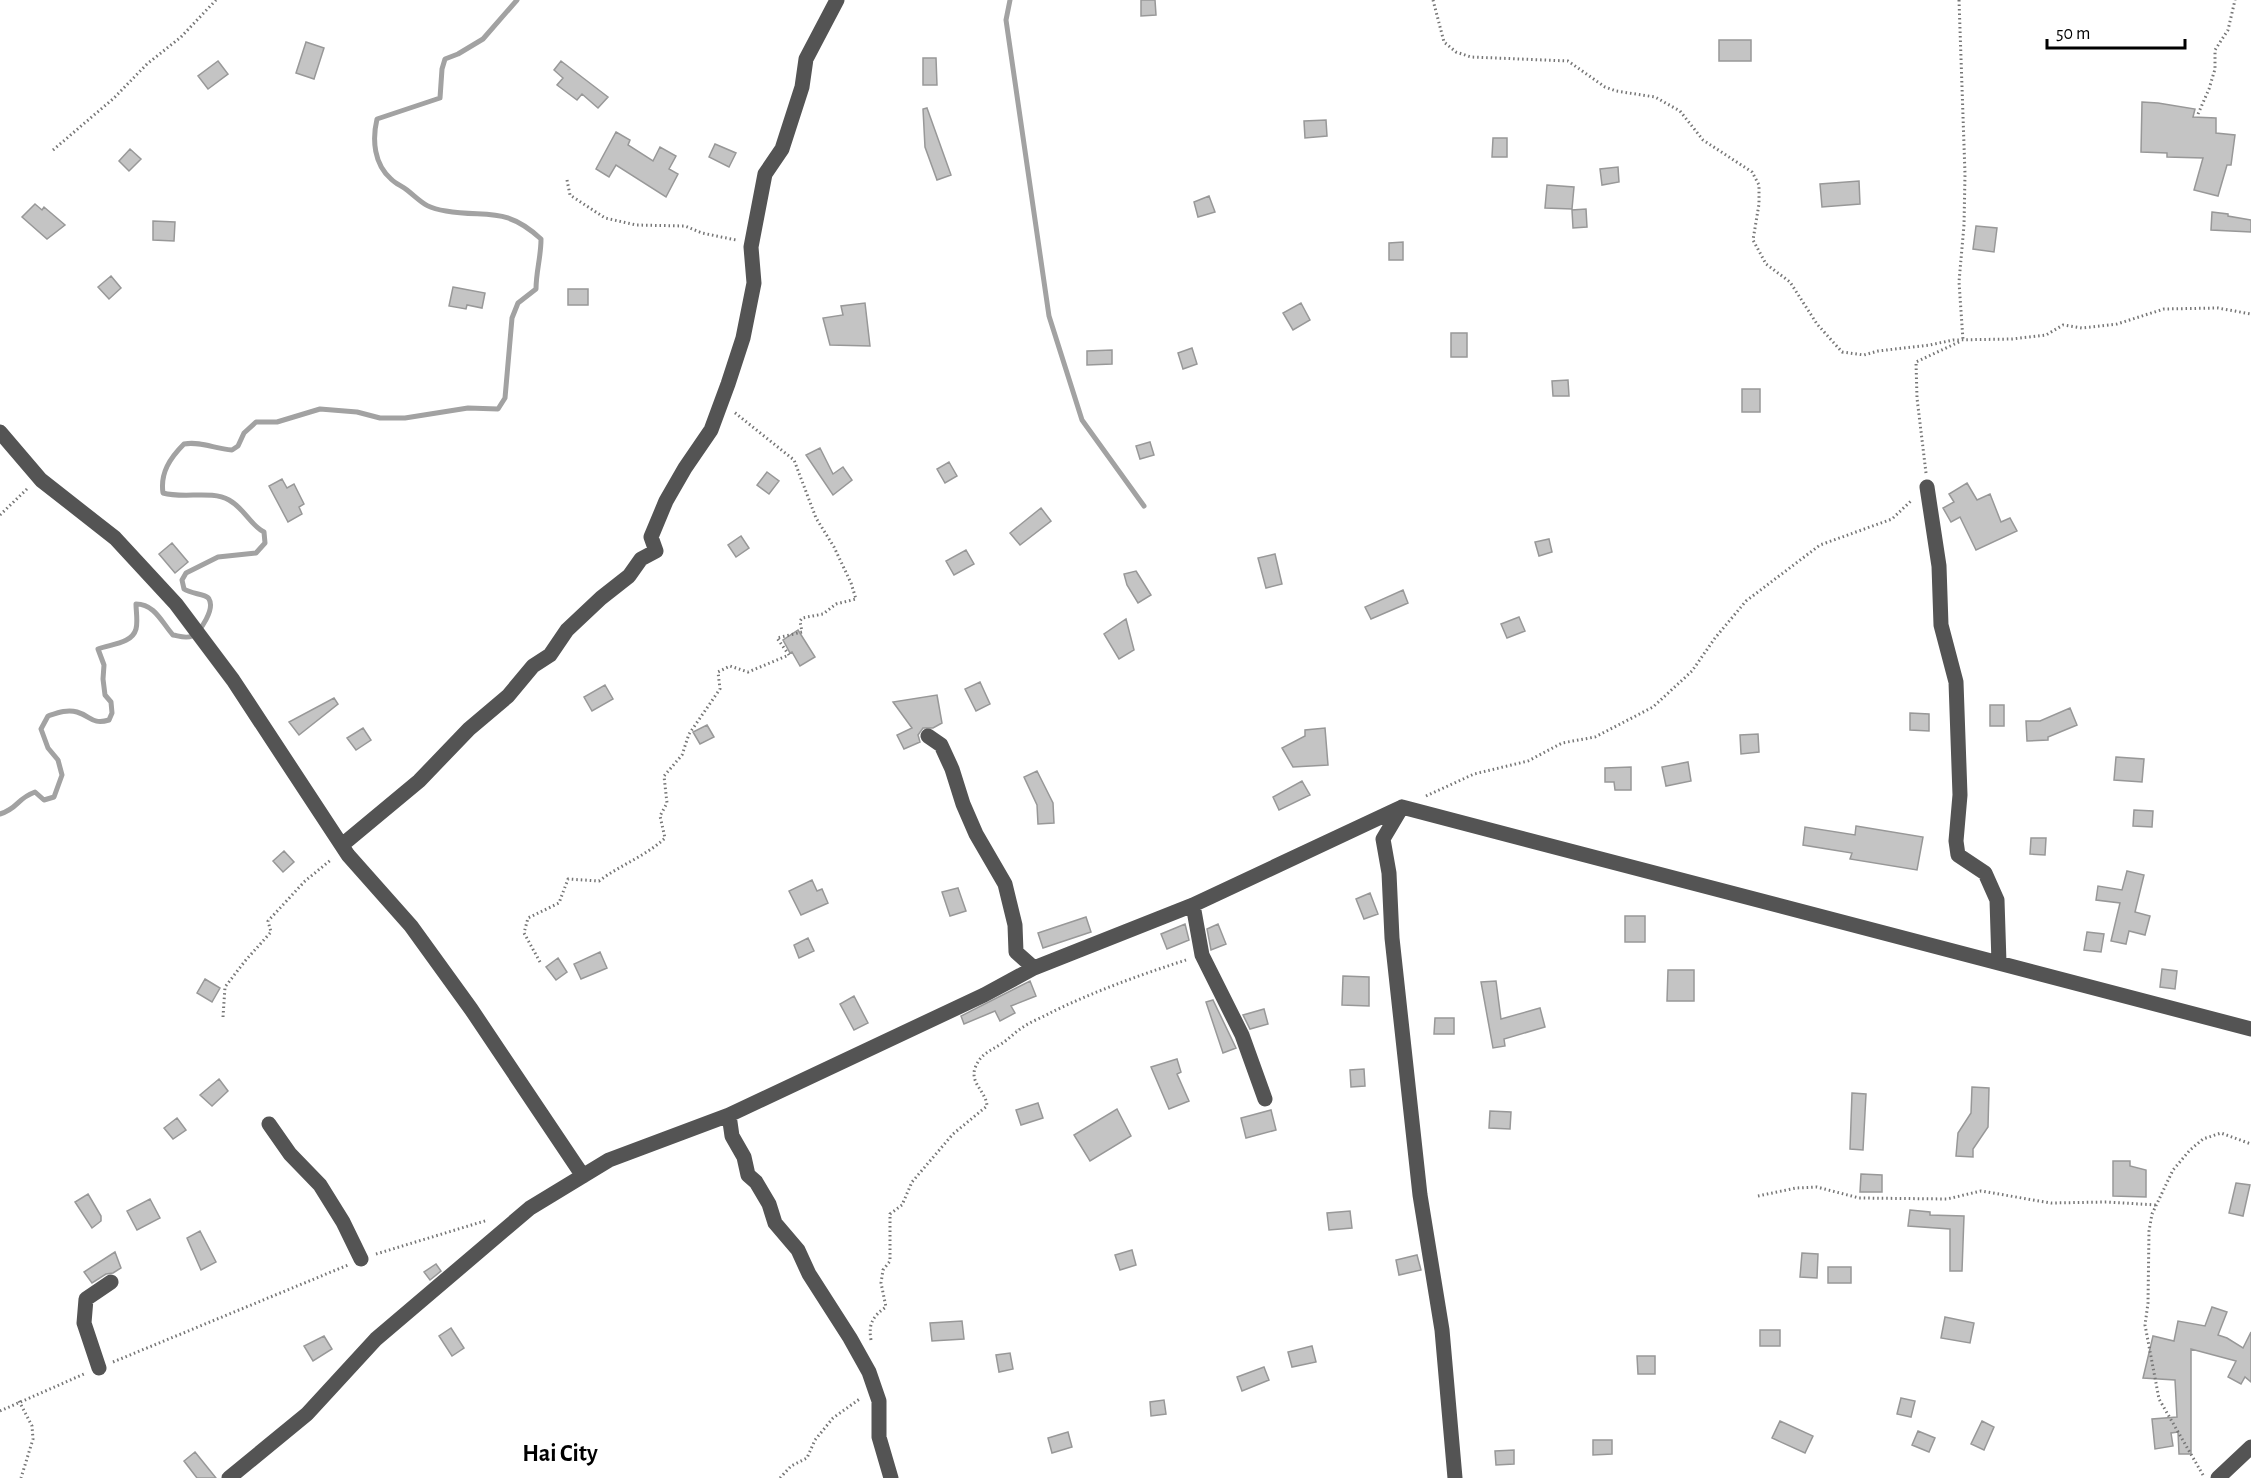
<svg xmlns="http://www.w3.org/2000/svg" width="2251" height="1478" font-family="'Alegreya Sans',sans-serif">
	<rect width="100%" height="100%" fill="#fff"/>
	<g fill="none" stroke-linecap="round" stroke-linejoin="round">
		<path stroke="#a2a2a2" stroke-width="5" d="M1010,0l-4,20 43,296 33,104 62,86
			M0,814c19,-6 16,-15 35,-22l9,8 10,-3 8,-22 -4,-15 -10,-12 -7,-19 7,-13c9,-3 19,-7 29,-4 14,4 15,13 32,8l3,-7 -1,-11 -6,-7 -2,-16 1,-14 -6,-16c12,-5 34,-5 38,-20 2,-7 0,-18 0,-25 19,0 26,19 37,31 6,1 13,4 19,1 9,-5 23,-27 17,-37 -2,-5 -18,-5 -25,-10l-2,-9 4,-7 32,-16 38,-4 9,-10 -1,-11c-15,-8 -19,-23 -35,-32 -18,-10 -45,-1 -66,-7 -3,-20 7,-35 21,-49 17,-3 31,5 48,6l6,-4 6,-13 12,-11h21l43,-13 37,3 23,6h25l63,-10 30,1 7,-11 7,-80 6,-15 18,-14c0,-17 5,-32 5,-50 -36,-33 -53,-21 -95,-28 -21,-3 -24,-9 -39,-21 -5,-4 -11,-6 -16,-11 -17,-15 -19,-39 -14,-60l63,-21 2,-29 3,-10 13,-5 25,-15 34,-39"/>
	</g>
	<path fill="#c4c4c4" stroke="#989898" stroke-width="1.5" d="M1141,0h14l1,15 -15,1z
		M1719,40h32v21h-32z
		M306,42l18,6 -10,31 -18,-6z
		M923,58h13l1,27h-14z
		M218,61l10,13 -20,15 -10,-13z
		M561,61l47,36 -10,11 -16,-14 -5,6 -20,-15 6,-7 -9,-8z
		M2142,102l16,1 37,6 -2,8 23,1v15l19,2 -4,30h-4l-9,31 -24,-6 9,-32 -36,-1v-4l-26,-1z
		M927,108l24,67 -14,5 -12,-33 -2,-38z
		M1326,120l1,16 -22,2 -1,-17z
		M616,132l14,8 -2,5 25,16 7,-14 16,9 -7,13 9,5 -12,23 -50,-32 -7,12 -13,-8z
		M1493,138h14v19h-15z
		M715,144l21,9 -7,14 -20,-10z
		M130,149l11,10 -12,12 -10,-10z
		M1618,167l1,15 -17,3 -2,-16z
		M1859,181l1,23 -38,3 -2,-23z
		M1547,185l27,2 -2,22 -27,-1z
		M1209,196l6,16 -17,5 -4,-15z
		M35,204l7,6 2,-3 21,18 -18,14 -25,-22z
		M1586,209l1,18 -14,1 -1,-18z
		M2212,212l16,2v2l23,4v12l-40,-2z
		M153,221l22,1 -1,19 -21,-1z
		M1976,226l21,2 -3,24 -21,-3z
		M1403,242v18h-14v-17z
		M111,276l10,12 -12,11 -11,-12z
		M453,287l32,6 -3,15 -15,-3 -1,4 -17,-3z
		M568,289h20v16h-20z
		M865,303l5,43 -40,-1 -7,-27 20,-3 -2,-9z
		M1301,303l9,17 -17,10 -10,-17z
		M1451,333h16v24h-16z
		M1192,348l5,16 -14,5 -5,-16z
		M1112,350v14l-25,1v-14z
		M1568,380l1,16h-16l-1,-15z
		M1742,389h18v23h-18z
		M1150,442l4,13 -14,4 -4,-13z
		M820,448l13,26 10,-7 9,13 -19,15 -27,-40z
		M949,462l8,14 -12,7 -8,-14z
		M767,472l12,9 -10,13 -12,-9z
		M282,479l5,9 7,-4 10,20 -5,3 3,7 -14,8 -19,-36z
		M1967,483l10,17 13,-6 11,28 9,-4 7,13 -41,19 -16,-33 -9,5 -8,-14 11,-6 -5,-8z
		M1041,508l10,13 -31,24 -10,-12z
		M741,536l8,12 -13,9 -8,-12z
		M1549,539l3,13 -13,4 -4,-14z
		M172,543l16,19 -13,11 -16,-19z
		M966,550l8,14 -20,11 -8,-14z
		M1275,554l7,30 -16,4 -8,-30z
		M1136,571l15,24 -13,8 -11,-18 -3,-11z
		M1403,590l5,13 -37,16 -6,-12z
		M1519,617l6,14 -18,7 -6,-14z
		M1126,619l8,31 -15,9 -15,-25z
		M798,630l17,27 -15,9 -8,-14 -2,1 -7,-13z
		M980,682l10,22 -14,7 -11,-22z
		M605,685l8,14 -21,12 -8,-14z
		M937,695l5,28 -9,5h-10l-5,7 2,7 -16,7 -7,-14 15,-7 -19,-26z
		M334,698l4,6 -39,31 -10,-13z
		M1990,705h14v21h-14z
		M2070,708l7,17 -29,12v3l-21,1 -1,-20h14z
		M1910,713l19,1v17l-19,-1z
		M707,725l7,12 -14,7 -7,-12z
		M363,728l8,12 -15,10 -9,-12z
		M1325,728l3,37 -35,2 -11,-19 23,-12v-6z
		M1758,734l1,18 -18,2 -1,-19z
		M2116,757l28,2 -2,23 -28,-2z
		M1688,762l3,19 -25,5 -4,-19z
		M1631,767v23h-16l-1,-8h-9v-14z
		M1037,771l16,32 1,20 -16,1 -1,-19 -13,-28z
		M1302,781l8,14 -31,15 -6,-13z
		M2134,810l19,1 -1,16 -19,-1z
		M1856,826l67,11 -6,33 -67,-11 2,-6 -49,-8 2,-18 50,8z
		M2031,838h15l-1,17 -15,-1z
		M284,851l10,11 -11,10 -10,-11z
		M2127,871l17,4 -9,37 15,4 -5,19 -16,-4 -3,13 -15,-3 9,-38 -24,-3 2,-14 24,4z
		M812,880l5,11 5,-2 6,14 -27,12 -12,-24z
		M958,888l8,23 -16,5 -8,-24z
		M1370,893l8,21 -14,5 -8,-20z
		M1625,916h20v26h-20z
		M1086,917l5,15 -48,16 -5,-15z
		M1185,924l4,16 -22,9 -6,-15z
		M1218,924l8,20 -15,6 -4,-21z
		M2087,932l17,2 -3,18 -17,-2z
		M808,938l6,13 -15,7 -5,-13z
		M600,952l7,16 -26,11 -7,-15z
		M558,958l9,14 -11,8 -10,-13z
		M2162,969l15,2 -2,18 -15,-2z
		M1668,970h26v31h-27z
		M1343,976l26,1v29l-27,-1z
		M205,979l15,9 -8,14 -15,-9z
		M1030,981l6,15 -25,10 4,7 -15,8 -5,-10 -31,13 -3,-8z
		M1496,981l5,38 39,-11 5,19 -41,12 1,7 -12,2 -12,-66z
		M854,996l14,27 -14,7 -14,-26z
		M1213,1000l23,48 -13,5 -17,-51z
		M1264,1009l4,15 -18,5 -7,-14z
		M1435,1018h19v16h-20z
		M1177,1059l4,13 -4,2 12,27 -20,8 -18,-42z
		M1364,1069l1,17 -14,1 -1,-17z
		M219,1079l9,12 -16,15 -12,-11z
		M1972,1087l17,1 -1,39 -15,22v8l-17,-1 2,-23 13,-20z
		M1852,1093l14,1 -3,56 -13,-1z
		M1038,1103l5,15 -22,7 -5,-15z
		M1117,1109l14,27 -41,25 -16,-26z
		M1271,1110l5,20 -30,8 -5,-20z
		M1490,1111l21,1 -1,17 -21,-1z
		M177,1118l9,12 -13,9 -9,-11z
		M2113,1161h17v5l16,4v27l-33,-1z
		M1861,1174l21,1v17h-22z
		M2236,1183l14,2 -7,31 -14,-3z
		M88,1194l13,22v5l-9,7 -17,-26z
		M150,1199l10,19 -23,12 -10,-19z
		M1910,1210l20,2v3l34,1 -2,55h-12v-42l-42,-3z
		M1350,1211l2,17 -23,2 -2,-17z
		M200,1231l16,31 -15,8 -14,-32z
		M1132,1250l4,15 -16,5 -5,-15z
		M115,1252l6,16 -8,5 -7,1 -14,9 -8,-11z
		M1802,1253l16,1 -1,24 -17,-1z
		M1417,1255l4,15 -22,5 -3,-15z
		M436,1264l5,7 -11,9 -6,-8z
		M1828,1267h23v16h-23z
		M2212,1307l15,5 -9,23 9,3 16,10 8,-16v50l-6,-5 -4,7 -13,-7 8,-16 -45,-12v105h-12l-1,-22 -7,1 2,13 -18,3 -3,-30 25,-2 -2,-37 -32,-2 10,-42 21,5 4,-20 27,5z
		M1945,1317l29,6 -4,20 -29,-5z
		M962,1321l2,18 -32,2 -2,-18z
		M451,1328l13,20 -12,8 -13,-20z
		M1760,1330h20v16h-20z
		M324,1336l8,13 -19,12 -9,-15z
		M1312,1346l4,16 -24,5 -4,-15z
		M1010,1353l3,16 -14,3 -3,-17z
		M1637,1356h18v18h-17z
		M1264,1367l5,13 -27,11 -5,-14z
		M1901,1398l14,3 -4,16 -14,-3z
		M1164,1400l2,14 -15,2 -1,-14z
		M1780,1421l33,15 -8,17 -33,-15z
		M1982,1421l12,6 -10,23 -13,-6z
		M1918,1431l17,7 -6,14 -17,-7z
		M1068,1432l4,15 -20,6 -4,-15z
		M1593,1440h19v14l-19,1z
		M1514,1450v14l-18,1 -1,-14z
		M195,1452l21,26h-19l-13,-17z"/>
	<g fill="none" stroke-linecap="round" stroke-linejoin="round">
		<path stroke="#767676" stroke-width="3" stroke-dasharray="1.5 3" stroke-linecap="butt" d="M1433,0l11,42 12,10 15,5 97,4 37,26 11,4 39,6 25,14 23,29 49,32 7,13v19l-6,36 13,24 24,18 27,42 25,28 22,3 14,-4 52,-6 23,-5 59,-1 34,-4 17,-10 19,3 35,-4 47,-15 54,-1 33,6
			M1959,0l6,174 -1,51 -5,57 4,58
			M2198,114l11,-25 6,-20v-19l13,-20 7,-30
			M53,150l61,-52 33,-34 34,-27 35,-37
			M567,180l3,15 35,23 31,7 49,1 17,7 34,7
			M1926,473l-9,-75 -1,-36 45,-21
			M0,515l27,-26
			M1426,796l48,-22 54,-13 34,-18 33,-6 58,-30 39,-36 23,-33 31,-37 74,-56 72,-26 20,-19
			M540,962l-16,-29 4,-15 31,-15 9,-24 31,2c21,-16 47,-25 66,-43l-5,-22 7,-13 -3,-27 18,-21 7,-21 31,-45 -2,-17 12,-6 18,6 41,-17 -12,-17 25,-6 -2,-11 2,-3 21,-4 13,-10 20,-5 -5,-16 -17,-36 -18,-29 -22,-58 -60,-48
			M223,1017l2,-30 20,-26 26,-29 -3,-11 37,-40 27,-22
			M1758,1196l38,-8 21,-1 42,11 88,1 34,-8 70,12 56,-1 49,3
			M376,1254l112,-34
			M871,1340c-3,-16 2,-24 15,-33l-5,-24 2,-13 7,-9v-47l12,-9 10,-23 41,-48 34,-28c-1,-15 -17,-22 -12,-38 6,-15 14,-16 26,-24 8,-5 14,-12 22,-17 9,-6 20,-10 29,-15 43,-21 88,-37 134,-52
			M113,1362l235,-97
			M19,1401l13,25 1,13 -12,39
			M0,1411l84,-37
			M2203,1475l-44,-76 -14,-74 3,-22 1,-72 3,-17 21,-44 17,-20 13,-11 18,-6 30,11
			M780,1478l11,-12 16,-8 8,-18 18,-22 28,-20"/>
		<path stroke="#545454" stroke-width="15" d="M0,432l41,48 74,58 61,66 57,76 115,175 63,71 60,83 112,167
			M1927,487l12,79 2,59 15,57 4,113 -4,46 2,14 27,18 12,27 2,63
			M928,736l13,9 11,24 11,35 13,30 29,50 10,41 1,27 18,16
			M342,845l77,-64 50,-52 39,-33 25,-30 17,-11 17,-25 34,-32 28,-22 12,-17 15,-8 -5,-14 15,-36 19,-33 26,-38 17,-46 15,-46 11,-55 -3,-36 14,-73 17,-25 20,-62 4,-28 31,-59
			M1193,905l9,50 40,80 23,64
			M729,1115l3,21 12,21 4,18 8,7 13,22 6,19 23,27 11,24 41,64 19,34 10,29v36l12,41
			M269,1124l21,30 30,31 23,37 18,37
			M99,1368l-15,-45 2,-24 25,-17
			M229,1478l78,-64 69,-75 154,-131 79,-48 120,-45 255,-120 50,-27 159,-63 209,-98
			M1455,1478l-13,-148 -22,-135 -28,-257 -3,-65 -6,-34 19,-32 849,222
			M2218,1478l33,-31"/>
	</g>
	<g text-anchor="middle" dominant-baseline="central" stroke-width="4.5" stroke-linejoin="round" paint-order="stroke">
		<g font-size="24" font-weight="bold" fill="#000" stroke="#fff">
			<text x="560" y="1454">Hai City</text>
		</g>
	</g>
	<path d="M2047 39v9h138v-9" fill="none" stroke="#000000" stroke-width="3"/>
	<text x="2056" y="39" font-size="18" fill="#000000" stroke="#ffffff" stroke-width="4.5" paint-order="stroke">50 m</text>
</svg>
